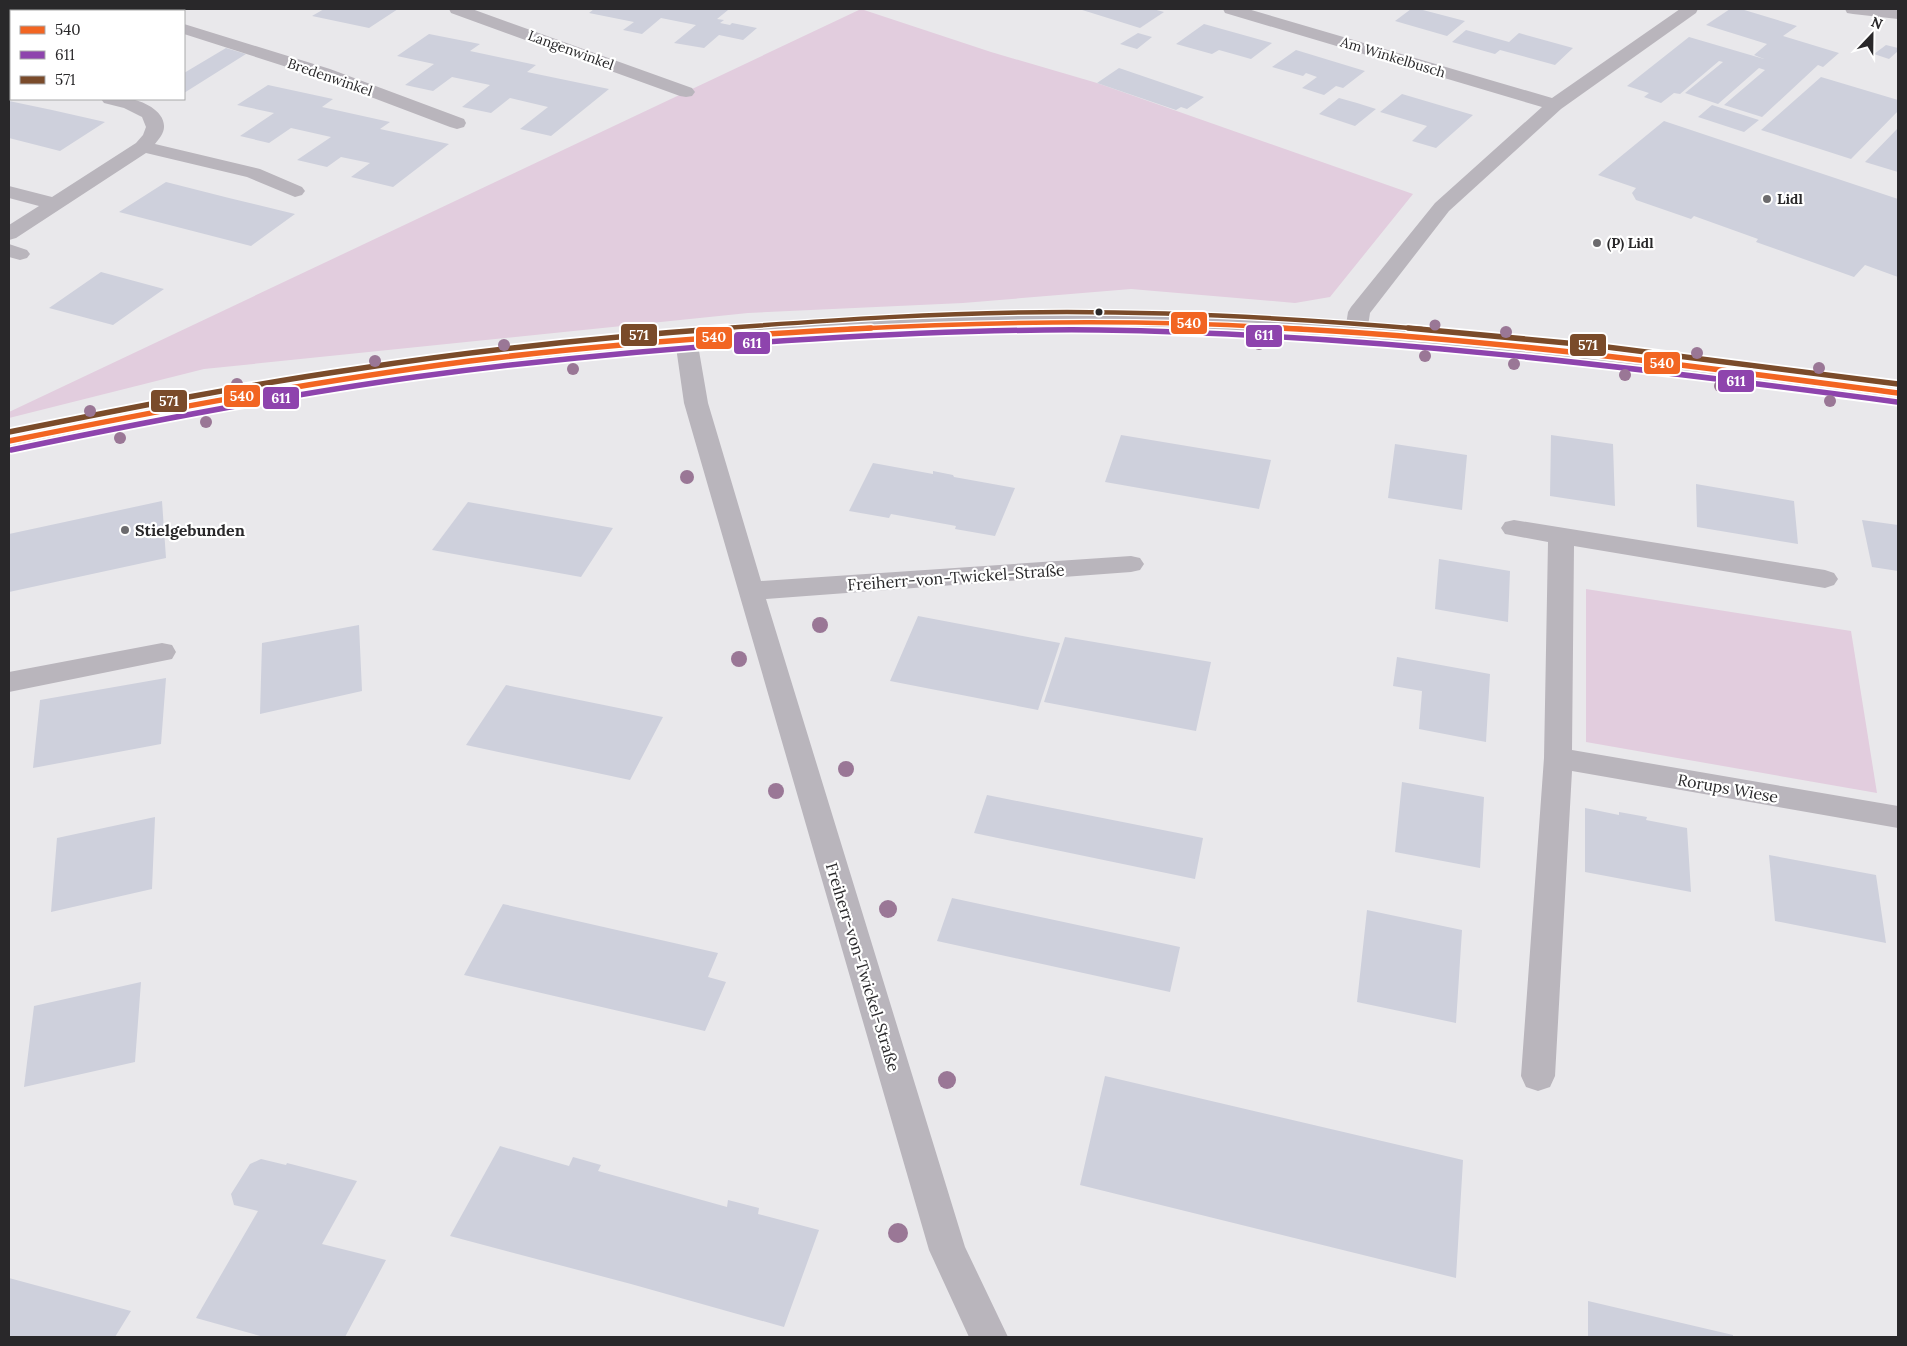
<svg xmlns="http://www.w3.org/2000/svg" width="1907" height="1346" font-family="Lora,serif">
	<rect width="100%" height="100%" fill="#e9e8eb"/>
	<path fill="#e2cdde" d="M861,9l130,43 106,31 316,111 -83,103 -35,6 -164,-14 -168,14 -215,10 -544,56 -195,49v-6z
		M1586,589l265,42 26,162 -291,-51z"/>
	<path fill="#ced0dc" d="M9,9h37l8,1 -43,1v19h-2z
		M324,9h74l-29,19 -57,-12z
		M594,9h130l4,1 -11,9 7,1 -4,3 10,2 2,-2 25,5 -14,12 -24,-5 -15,13 -30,-5 22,-18 -35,-7 -19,16 -19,-4 11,-8 -45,-9z
		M1079,9h74l11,3 -24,16z
		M1411,9h8l46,12 -18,15 -52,-15z
		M1730,9h11l56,17 -14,10 56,17 -16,14 -5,-2 -56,52 -38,-12 41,-35 -6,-2 -41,36 -33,-11 38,-31 -4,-1 -39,33 -6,-1 -13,10 -17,-6 5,-4 -22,-7 62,-49 75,22 -10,-4 13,-11 -61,-19z
		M1204,24l68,19 -21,16 -32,-9 -7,4 -36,-10z
		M1466,30l43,12 10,-9 54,15 -18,17 -55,-15 -5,4 -43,-12z
		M1138,33l14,4 -15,12 -17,-5z
		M429,34l51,10 -10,7 66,14 -9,7 82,17 -58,47 -31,-7 28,-22 -38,-9 -19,15 -29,-6 28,-22 -38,-8 -19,14 -28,-6 29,-21 -37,-8z
		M1886,45l12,3v3l-9,8 -15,-5z
		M226,48l20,6 -62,39v-20z
		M1296,50l69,21 -22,17 -7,-2 -12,9 -22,-7 15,-11 -11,-4 -3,3 -31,-9z
		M1119,68l85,29 -17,12 -6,-2 -5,3 -79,-27z
		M1821,77l77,23v11l-47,48 -90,-29z
		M268,85l65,14 -11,8 68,15 -10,7 69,15 -56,43 -42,-10 19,-14 -29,-6 -14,10 -30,-7 34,-23 -40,-9 -22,15 -29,-7 34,-23 -37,-8z
		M1402,94l71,21 -37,33 -24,-7 15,-15 -47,-14z
		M1339,98l18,5 19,6 -21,17 -36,-12z
		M9,101l43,9 53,12 -45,29 -51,-13z
		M1712,105l47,15 -15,12 -46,-15z
		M1664,121l234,78v78l-33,-12 -11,12 -98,-35 2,-3 -64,-23 -3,3 -55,-19 -4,-7 4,-5 -38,-13z
		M1898,128v44l-33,-10z
		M166,182l63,16 66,16 -44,32 -132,-34z
		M101,272l63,17 -51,36 -64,-17z
		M1121,435l150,25 -12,49 -154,-27z
		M1551,435l62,9 2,62 -65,-10z
		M1395,444l72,11 -5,55 -74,-12z
		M873,463l60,11v-3l20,4 1,2 61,11 -20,48 -40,-7 1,-3 -65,-12 -2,4 -40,-7z
		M1696,484l98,17 4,43 -101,-17z
		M162,501l4,57 -157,34v-58z
		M468,502l145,26 -32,49 -149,-27z
		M1862,520l36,5v46l-26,-4z
		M1439,559l71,12 -2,51 -73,-13z
		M918,616l142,27 -22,67 -148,-29z
		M359,625l3,66 -102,23 2,-71z
		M1065,637l146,25 -15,69 -152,-29z
		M1397,657l93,17 -4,68 -67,-13 3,-38 -29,-5z
		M166,678l-5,66 -128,24 7,-68z
		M506,685l157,32 -33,63 -164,-35z
		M1402,782l82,15 -4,71 -85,-16z
		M987,795l216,43 -8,41 -221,-46z
		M1585,808l34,7v-3l28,5 -1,3 41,8 4,64 -106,-20z
		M155,817l-3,72 -101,23 6,-74z
		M1769,855l107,20 10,68 -111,-22z
		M952,898l228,49 -10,45 -233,-51z
		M503,904l215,49 -10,24 18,5 -21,49 -241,-56z
		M1367,910l95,20 -6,93 -99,-21z
		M141,982l-6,80 -111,25 10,-81z
		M1105,1076l358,84 -7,118 -376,-93z
		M500,1146l69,20 4,-9 28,8 -3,6 129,36 1,-7 31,8 -1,6 61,16 -35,97 -153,-43 -181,-48z
		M261,1159l25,6 1,-2 70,18 -35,63 64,16 -41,77h-81l-68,-19 62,-107 -24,-6 -3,-11 19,-30z
		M9,1278l122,33 -16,26h-106z
		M1588,1301l145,34v2h-145z"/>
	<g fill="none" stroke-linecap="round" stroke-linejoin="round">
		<path fill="#b9b5bc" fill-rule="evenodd" d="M90,9h27l1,2h-27z
			M449,9h23l220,79 3,4 -3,4 -6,1 -6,-1 -229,-83z
			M1223,9h25l304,89 128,-89h18l-2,4 -135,96 -112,102 -79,102 -2,13 232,22 298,38v14c-66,-8 -132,-18 -198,-26 -166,-21 -333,-38 -500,-44 -168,-6 -335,3 -502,15l10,58 53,178 370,-25 9,2 4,6 -4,6 -9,2 -365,27 199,648 43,90h-39l-40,-87 -245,-847 -8,-56c-225,19 -446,56 -667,101v-14c439,-90 889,-141 1337,-109l2,-13 3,-5 84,-104 107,-96 -317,-94z
			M1845,9h53v10l-45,-5 -6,-1z
			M184,24l146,45 134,50 2,4 -2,4 -7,2 -7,-2 -132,-50 -134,-43z
			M9,72h2v11h-2z
			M101,99c9,-1 19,-1 28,0 13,1 36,12 35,28 0,6 -5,12 -9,17l105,25 42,18 3,4 -3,4 -7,2 -48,-20 -101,-24 -130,85 -7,2v-15l30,-19 -30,-8v-12l43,11 84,-54 7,-8 3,-8 -4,-10 -18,-9 -20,-5z
			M9,244l18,6 3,4 -3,4 -7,2 -11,-3z
			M1514,520l311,50 9,3 4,6 -4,6 -9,3 -251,-42 -2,204 326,56v22l-326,-57 -17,305 -5,11 -12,4 -12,-4 -5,-11 23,-318 4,-216 -43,-8 -4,-6 4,-6z
			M162,643l10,2 4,7 -4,7 -163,33v-20z"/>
		<defs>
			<path id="bus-1-far1" d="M849,329c151,-8 302,-10 453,0"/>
			<path id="bus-1" d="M1279,328c207,10 413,38 619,65
				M9,441c153,-31 306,-60 461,-80 133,-17 267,-26 401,-33"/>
			<path id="bus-2" d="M11,450c134,-28 268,-54 404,-73 132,-18 265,-30 398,-38 96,-6 191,-10 286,-9 268,4 533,37 798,72"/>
			<path id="bus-3-far1" d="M712,329c118,-9 236,-17 355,-17 118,0 237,7 355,17"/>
			<path id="bus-3" d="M1408,328l191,18 299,38
				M9,432c115,-23 230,-46 347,-63 123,-19 247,-32 372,-41"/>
		</defs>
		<use href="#bus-1-far1" stroke="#fff" stroke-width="7"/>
		<use href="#bus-1" stroke="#fff" stroke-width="9"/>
		<use href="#bus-2" stroke="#fff" stroke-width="9"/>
		<use href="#bus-3-far1" stroke="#fff" stroke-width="7"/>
		<use href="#bus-3" stroke="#fff" stroke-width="9"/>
		<use href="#bus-1-far1" stroke="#f26522" stroke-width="4.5"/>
		<use href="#bus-1" stroke="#f26522" stroke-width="5.5"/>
		<use href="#bus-2" stroke="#8e44ad" stroke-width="5.5"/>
		<use href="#bus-3-far1" stroke="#7a4b2a" stroke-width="4.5"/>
		<use href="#bus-3" stroke="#7a4b2a" stroke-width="5.5"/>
	</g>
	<g fill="#9a7796">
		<circle cx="1435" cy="325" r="5.5"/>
		<circle cx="634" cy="332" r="6"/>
		<circle cx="1506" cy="332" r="6"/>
		<circle cx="1259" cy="344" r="6"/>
		<circle cx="504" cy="345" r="6"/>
		<circle cx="1697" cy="353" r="6"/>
		<circle cx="1425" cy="356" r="6"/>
		<circle cx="375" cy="361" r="6"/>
		<circle cx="1514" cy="364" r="6"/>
		<circle cx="1819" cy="368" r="6"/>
		<circle cx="573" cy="369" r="6"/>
		<circle cx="1625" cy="375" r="6"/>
		<circle cx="237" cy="384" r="6"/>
		<circle cx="1720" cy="386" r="6"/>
		<circle cx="1830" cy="401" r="6"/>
		<circle cx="90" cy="411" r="6"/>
		<circle cx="206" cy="422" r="6"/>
		<circle cx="120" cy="438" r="6"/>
		<circle cx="687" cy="477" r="7"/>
		<circle cx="820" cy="625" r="8"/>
		<circle cx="739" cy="659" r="8"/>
		<circle cx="846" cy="769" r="8"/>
		<circle cx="776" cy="791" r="8"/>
		<circle cx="888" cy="909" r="9"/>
		<circle cx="947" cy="1080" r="9"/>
		<circle cx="898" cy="1233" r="10"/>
	</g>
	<g fill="#6c6b6e" stroke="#fff" stroke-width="2">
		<circle cx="1767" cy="199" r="5"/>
		<circle cx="1597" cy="243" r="5"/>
		<circle cx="125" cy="530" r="5"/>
	</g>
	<circle fill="#29282a" stroke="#fff" stroke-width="2" cx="1099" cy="312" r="4.5"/>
	<g text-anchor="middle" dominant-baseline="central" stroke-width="4.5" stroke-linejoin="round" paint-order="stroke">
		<g font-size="14" fill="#29282a" stroke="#fff">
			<text transform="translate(571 50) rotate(20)">Langenwinkel</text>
			<text transform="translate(1393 57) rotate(17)">Am Winkelbusch</text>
			<text transform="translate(330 77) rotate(19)">Bredenwinkel</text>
		</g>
		<g font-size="14" font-weight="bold" fill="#29282a" stroke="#fff" text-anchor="start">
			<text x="1777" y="199">Lidl</text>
			<text x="1607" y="243">(P) Lidl</text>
		</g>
		<g font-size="16" font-weight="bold" fill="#29282a" stroke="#fff" text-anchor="start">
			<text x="135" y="530">Stielgebunden</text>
		</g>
		<g font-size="16" fill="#29282a" stroke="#fff">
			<text transform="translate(956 577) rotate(-4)">Freiherr-von-Twickel-Straße</text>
			<text transform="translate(1728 788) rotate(10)">Rorups Wiese</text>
			<text transform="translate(863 967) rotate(73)">Freiherr-von-Twickel-Straße</text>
		</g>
	</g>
	<g stroke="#fff" stroke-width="2">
		<rect x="1170" y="311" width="38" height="24" rx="5" fill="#f26522"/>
		<rect x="620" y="323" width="38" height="24" rx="5" fill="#7a4b2a"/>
		<rect x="1245" y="324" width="38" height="24" rx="5" fill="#8e44ad"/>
		<rect x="695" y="326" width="38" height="24" rx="5" fill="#f26522"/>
		<rect x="733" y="331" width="38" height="24" rx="5" fill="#8e44ad"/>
		<rect x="1569" y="333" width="38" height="24" rx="5" fill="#7a4b2a"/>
		<rect x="1643" y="351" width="38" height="24" rx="5" fill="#f26522"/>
		<rect x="1717" y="369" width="38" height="24" rx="5" fill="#8e44ad"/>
		<rect x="223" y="384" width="38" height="24" rx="5" fill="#f26522"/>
		<rect x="262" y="386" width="38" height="24" rx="5" fill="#8e44ad"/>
		<rect x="150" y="389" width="38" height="24" rx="5" fill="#7a4b2a"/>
	</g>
	<g font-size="14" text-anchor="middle" font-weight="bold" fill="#fff">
		<text x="1189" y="328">540</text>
		<text x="639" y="340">571</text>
		<text x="1264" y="340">611</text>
		<text x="714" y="342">540</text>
		<text x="752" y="348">611</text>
		<text x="1588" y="350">571</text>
		<text x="1662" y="368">540</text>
		<text x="1736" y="386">611</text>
		<text x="242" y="401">540</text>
		<text x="281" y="403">611</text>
		<text x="169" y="406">571</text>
	</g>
	<rect width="1907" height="1346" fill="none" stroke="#29282a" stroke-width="20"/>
	<rect x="10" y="10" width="175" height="90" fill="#ffffff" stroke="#a9a9aa"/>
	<rect x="20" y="26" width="25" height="8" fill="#f26522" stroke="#a9a9aa"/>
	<text x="55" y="35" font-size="15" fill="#29282a">540</text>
	<rect x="20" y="51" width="25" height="8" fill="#8e44ad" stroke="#a9a9aa"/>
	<text x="55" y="60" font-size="15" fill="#29282a">611</text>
	<rect x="20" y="76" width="25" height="8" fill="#7a4b2a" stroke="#a9a9aa"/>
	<text x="55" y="85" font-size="15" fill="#29282a">571</text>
	<g transform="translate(1872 35) rotate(22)" stroke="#ffffff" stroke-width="4" paint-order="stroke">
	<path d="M0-4L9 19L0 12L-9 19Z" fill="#29282a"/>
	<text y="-8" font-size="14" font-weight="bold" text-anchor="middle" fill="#29282a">N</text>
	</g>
</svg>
